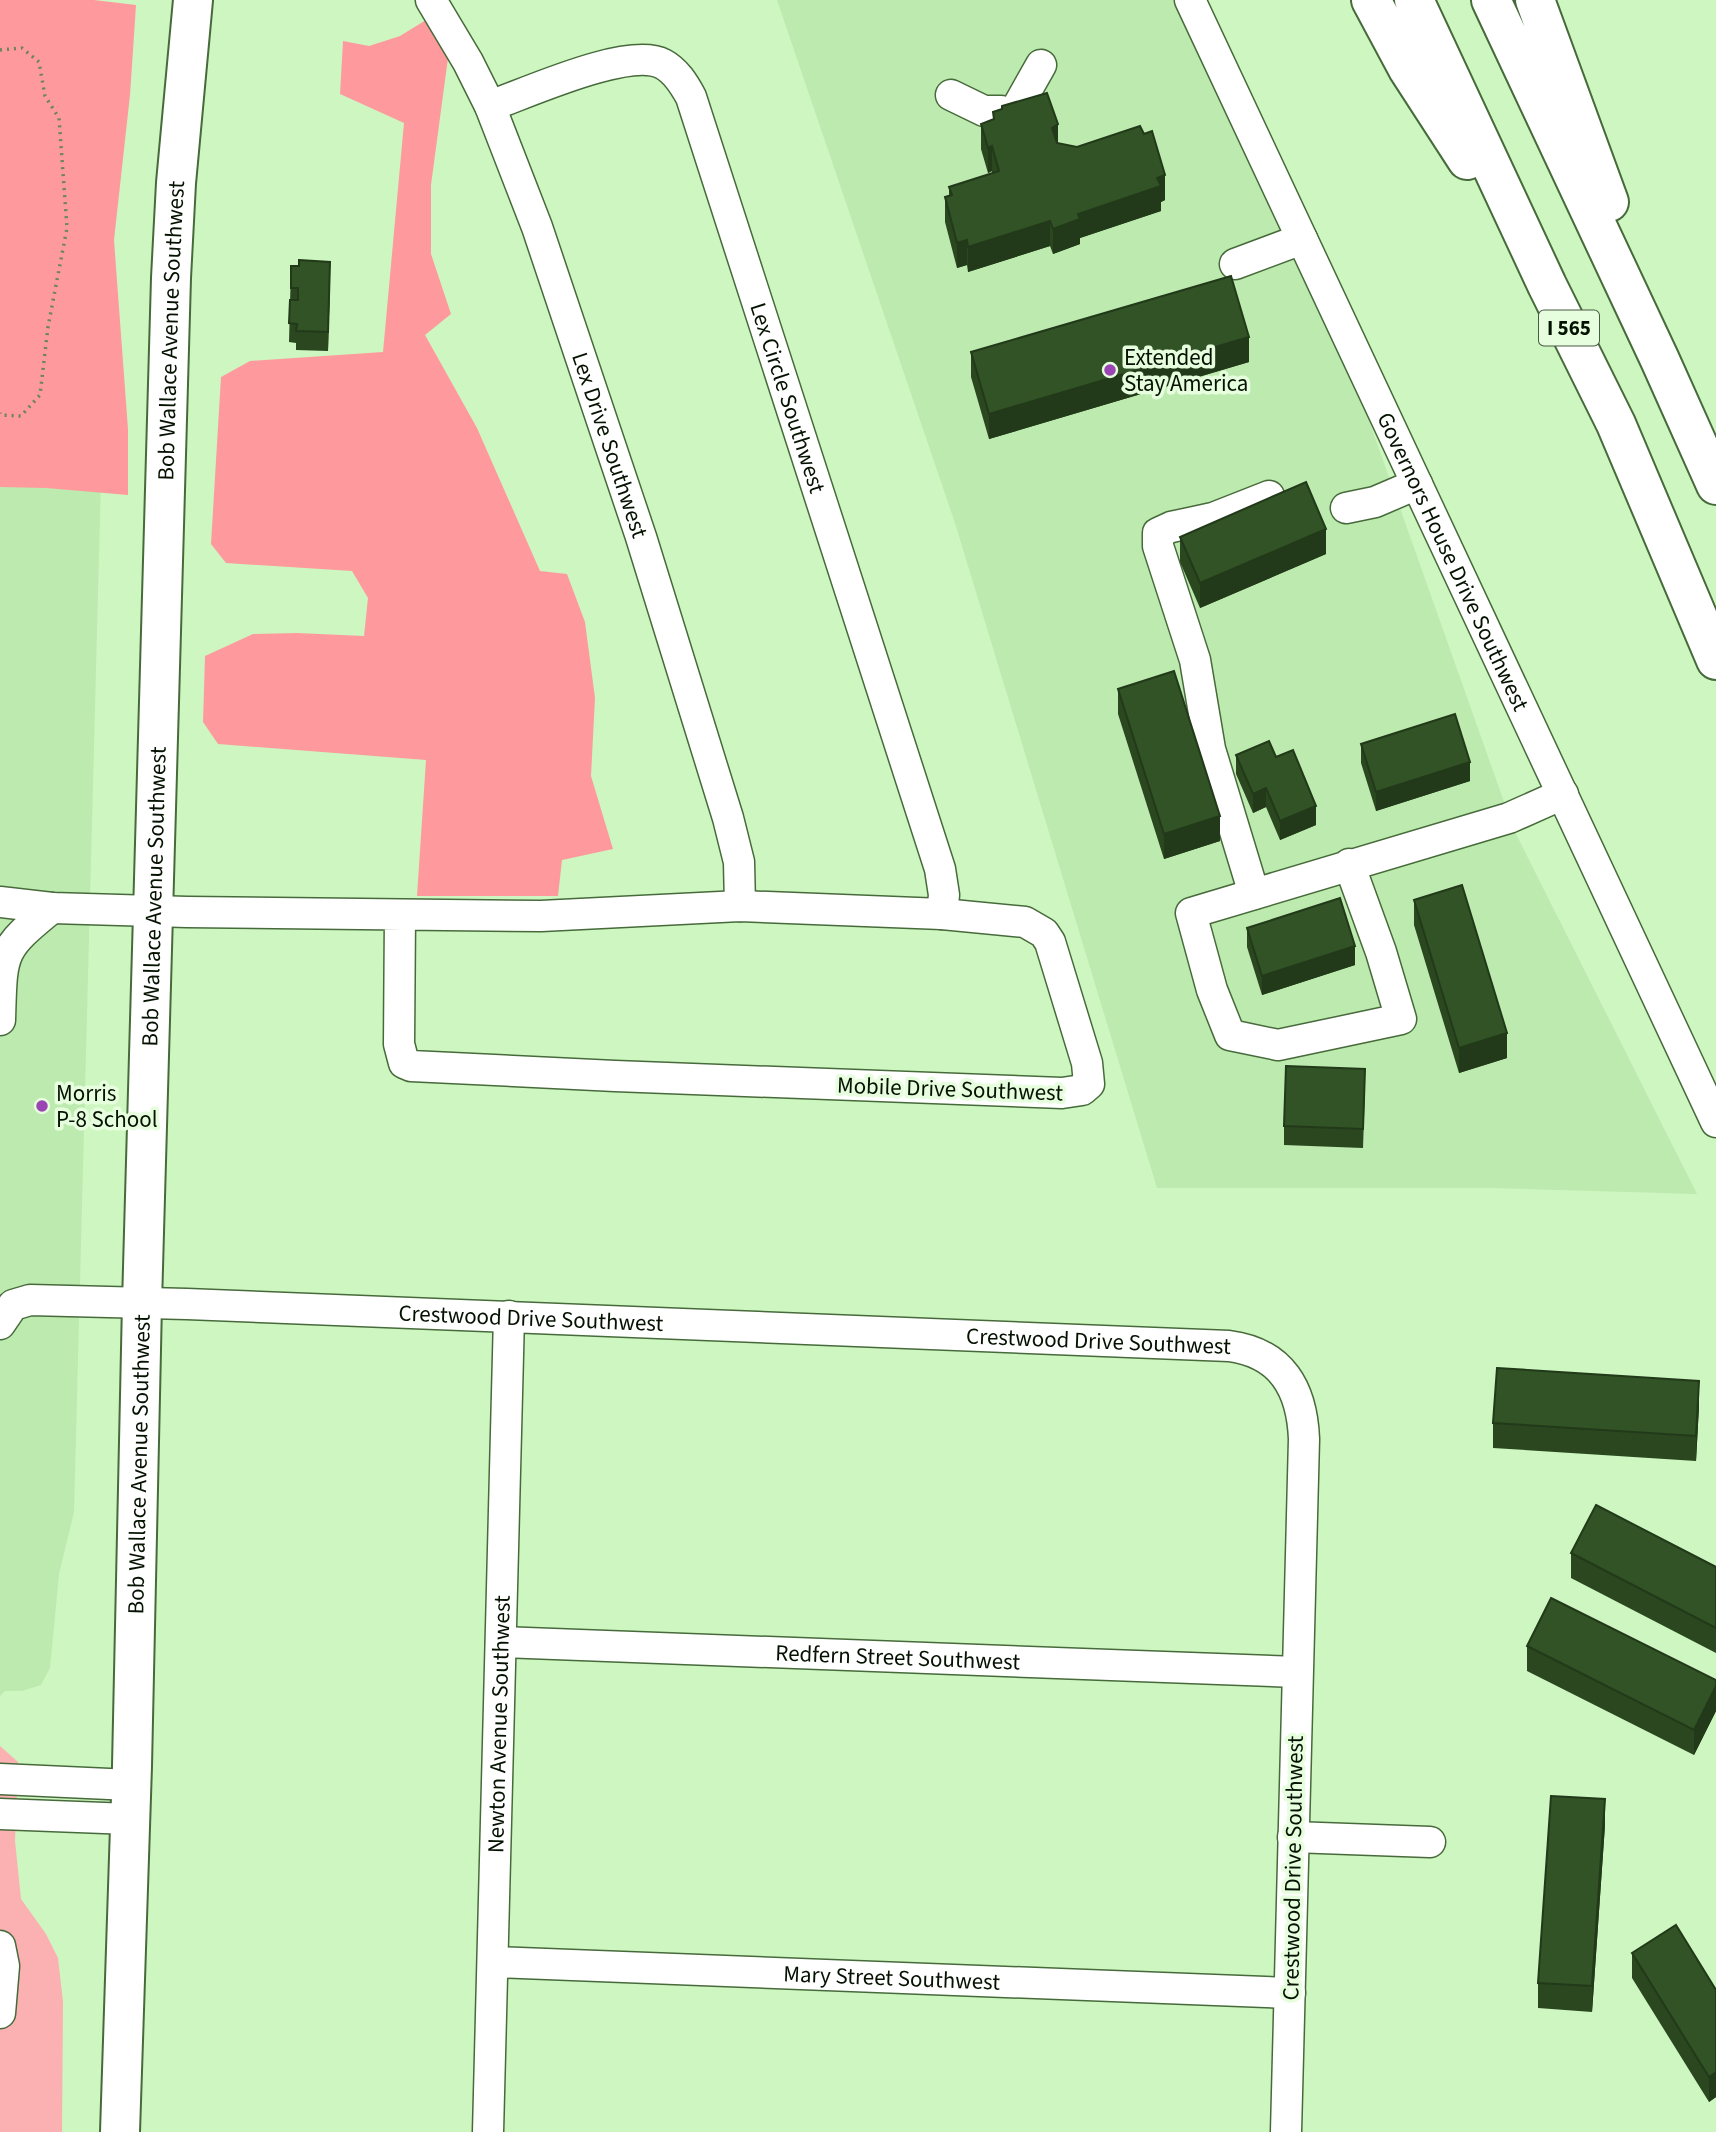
<svg xmlns="http://www.w3.org/2000/svg" width="1716" height="2132" font-family="'Source Sans 3',sans-serif">
	<rect width="100%" height="100%" fill="#cef6c1"/>
	<path fill="#bdeaaf" d="M777,0h398l181,384 158,446 183,364 -208,-6h-332l-202,-665z
		M0,476l101,2 -27,1034 -15,62 -9,94 -9,17 -19,6h-17l-5,5z"/>
	<path fill="#fbb0b2" d="M0,1746l18,16 -3,79 6,58 25,35 12,24 5,44 -1,130h-62z"/>
	<path fill="#fe9a9d" d="M0,0h94l42,5 -6,90 -16,145 14,189v66l-82,-7 -46,-1z
		M426,20l22,38 -17,127v69l20,60 -26,21 52,93 63,143 27,3 18,48 10,76 -4,78 22,73 -51,11 -4,36h-141l9,-136 -208,-16 -15,-22 2,-66 48,-22 44,-1 67,3 4,-38 -16,-27 -126,-8 -15,-19 10,-167 29,-16 133,-9 21,-229 -64,-29 3,-53 26,5 31,-10z"/>
	<g fill="none" stroke-linecap="round" stroke-linejoin="round">
		<defs>
			<g id="minor">
				<path id="s1" d="M431,0l37,62 22,44 47,121 104,310 87,281 11,44 1,44"/>
				<path id="s2" d="M1190,0l526,1122"/>
				<path d="M951,95l33,16h17"/>
				<path d="M1019,104l22,-39"/>
				<path id="s3" d="M490,106c37,-13 139,-60 173,-42 13,7 21,20 28,33l249,772 4,26 -2,19"/>
				<path d="M1235,264l67,-25"/>
				<path d="M1346,508l29,-6 42,-18"/>
				<path d="M1349,864l32,88 20,67 -123,26 -48,-10 -18,-45 -21,-77 318,-95 54,-24"/>
				<path d="M1254,894l-44,-145 -15,-89 -37,-114v-13l13,-6 42,-9 56,-22"/>
				<path d="M0,902l52,6 135,4 354,4 199,-10 202,8 83,8 19,11 6,9 37,121 2,21 -7,6 -20,3 -447,-17 -204,-10 -7,-3 -5,-19 1,-129"/>
				<path d="M0,1020c2,-68 0,-70 52,-112"/>
				<path id="s4" d="M0,1324l13,-19 17,-5 157,4 1042,42c53,7 73,43 75,93l-18,693"/>
				<path id="s5" d="M501,1642l796,30"/>
				<path d="M0,1779l131,6"/>
				<path d="M0,1814l130,5"/>
				<path d="M1293,1837l137,5"/>
				<path d="M0,1946l4,20 -4,47"/>
				<path id="s6" d="M493,1962l797,31"/>
				<path id="s7" d="M488,2132l21,-816"/>
			</g>
			<g id="major">
				<path id="s8" d="M120,2132l12,-366 10,-463 29,-1025 5,-95 17,-183"/>
			</g>
			<path id="highway" d="M1371,0l37,69 59,91
				M1414,0l133,285 69,139 100,236
				M1491,0l169,360 56,125
				M1535,0l74,202"/>
		</defs>
		<use href="#minor" stroke="#476a3b" stroke-width="33"/>
		<use href="#major" stroke="#476a3b" stroke-width="42"/>
		<use href="#highway" stroke="#476a3b" stroke-width="42"/>
		<path stroke="#6a8462" stroke-width="3.5" stroke-dasharray="2 5" stroke-linecap="butt" d="M0,50l22,-2 17,14 6,34 14,22 8,110 -19,99 -8,68 -19,21 -20,-1 -1,-2"/>
		<use href="#minor" stroke="#fff" stroke-width="30"/>
		<use href="#major" stroke="#fff" stroke-width="38"/>
		<use href="#highway" stroke="#fff" stroke-width="38"/>
	</g>
	<path fill="#2a4720" d="M1002,106l56,37 107,57 -4,2v9l-81,27v6l-27,10 -3,-8 -82,26 -1,-7 -10,3 -12,-46v-25l4,-2v-8l43,-14v-2l-4,2 -7,-24v-25l12,-5v-7l9,-3z
		M291,266l39,15 -2,70 -32,-1v-7l-7,-1z
		M971,352l278,10 -260,77 -18,-62z
		M1180,537l146,17 -126,54 -20,-46z
		M1118,689l102,152 -56,18 -46,-145z
		M1361,744l109,37 -94,30 -15,-48z
		M1236,755l40,2 40,68 -36,15 -14,-33 -13,6 -17,-39z
		M1414,900l93,158 -48,15 -45,-148z
		M1247,928l108,37 -93,30 -15,-48z
		M1365,1088l-2,60 -79,-3v-19z
		M1699,1406l-3,55 -203,-13v-25z
		M1571,1553l145,14v86l-145,-75z
		M1527,1646l189,34v31l-22,44 -167,-84z
		M1605,1825l-13,187 -54,-4v-25z
		M1632,1953l84,37v107l-7,5 -77,-124z"/>
	<path fill="#223a1a" d="M1058,124v25l-6,-21z
		M992,146v25l-4,2v-25z
		M1165,175v25l-4,2v9l-81,27v6l-27,10v-25l25,-15z
		M1050,221v25l-82,26v-25z
		M967,240v25l-10,3v-25z
		M330,262v19l-2,70v-19z
		M1249,337v25l-260,77v-25z
		M1326,529v25l-126,54v-25z
		M1470,762v19l-94,30v-19z
		M1266,788v19l-13,6v-19z
		M1316,806v19l-36,15v-19z
		M1220,816v25l-56,18v-25z
		M1355,946v19l-93,30v-19z
		M1507,1033v25l-48,15v-25z
		M1699,1381v25l-3,55v-25z
		M1716,1686v25l-22,44v-25z
		M1605,1799v26l-13,187v-26z
		M1716,2072v25l-7,5v-25z"/>
	<path fill="#315325" stroke="#223a1a" stroke-width="2" d="M1047,93l11,31 -6,4 5,15 20,4 63,-21 4,8 8,-3 13,44 -8,3 4,8 -83,28 2,5 -27,10 -3,-8 -82,26 -1,-7 -10,3 -12,-46 7,-2 -3,-8 50,-16 -7,-25 -4,2 -7,-24 13,-5 -1,-7 9,-3v-3z
		M299,260l31,2 -2,70 -32,-1 1,-7 -8,-1 1,-23h8v-12h-7v-22h8z
		M1231,276l18,61 -260,77 -18,-62z
		M1306,482l20,47 -126,54 -20,-46z
		M1174,671l46,145 -56,18 -46,-145z
		M1455,714l15,48 -94,30 -15,-48z
		M1269,741l7,16 17,-7 23,56 -36,15 -14,-33 -13,6 -17,-39z
		M1462,885l45,148 -48,15 -45,-148z
		M1340,898l15,48 -93,30 -15,-48z
		M1286,1066l79,3 -2,60 -79,-3z
		M1497,1368l202,13 -3,55 -203,-13z
		M1596,1505l120,62v61l-145,-75z
		M1551,1598l165,82v6l-22,44 -167,-84z
		M1551,1796l54,3 -13,187 -54,-3z
		M1676,1925l40,65v82l-7,5 -77,-124z"/>
	<g fill="#9a45b3" stroke="#e6fede" stroke-width="2.5">
		<circle cx="1110" cy="370" r="7"/>
		<circle cx="42" cy="1106" r="7"/>
	</g>
	<g text-anchor="middle" dominant-baseline="central" stroke-width="7" stroke-linejoin="round" paint-order="stroke">
		<rect fill="#e6fede" stroke="#485944" stroke-width="2" x="1539" y="310.5" width="60" height="35" rx="5"/>
		<g font-size="21" font-weight="bold" fill="#051202">
			<text x="1569" y="328">I 565</text>
		</g>
		<g font-size="23" fill="#051202" stroke="#e6fede">
			<text stroke="none"><textPath href="#s8" startOffset="1802">Bob Wallace Avenue Southwest</textPath></text>
			<text stroke="none"><textPath href="#s3" startOffset="541">Lex Circle Southwest</textPath></text>
			<text stroke="none"><textPath href="#s1" startOffset="481">Lex Drive Southwest</textPath></text>
			<text stroke="none"><textPath href="#s2" startOffset="620">Governors House Drive Southwest</textPath></text>
			<text stroke="none"><textPath href="#s8" startOffset="1236">Bob Wallace Avenue Southwest</textPath></text>
			<text transform="translate(950 1089) rotate(2)">Mobile Drive Southwest</text>
			<text stroke="none"><textPath href="#s4" startOffset="542">Crestwood Drive Southwest</textPath></text>
			<text stroke="none"><textPath href="#s4" startOffset="1110">Crestwood Drive Southwest</textPath></text>
			<text stroke="none"><textPath href="#s8" startOffset="668">Bob Wallace Avenue Southwest</textPath></text>
			<text stroke="none"><textPath href="#s5" startOffset="397">Redfern Street Southwest</textPath></text>
			<text stroke="none"><textPath href="#s7" startOffset="408">Newton Avenue Southwest</textPath></text>
			<text transform="translate(1293 1868) rotate(-89)">Crestwood Drive Southwest</text>
			<text stroke="none"><textPath href="#s6" startOffset="399">Mary Street Southwest</textPath></text>
		</g>
		<g font-size="23" fill="#051202" stroke="#e6fede" text-anchor="start">
			<text x="1124" y="357">Extended<tspan x="1124" dy="26">Stay America</tspan></text>
			<text x="56" y="1093">Morris<tspan x="56" dy="26">P-8 School</tspan></text>
		</g>
	</g>
</svg>
